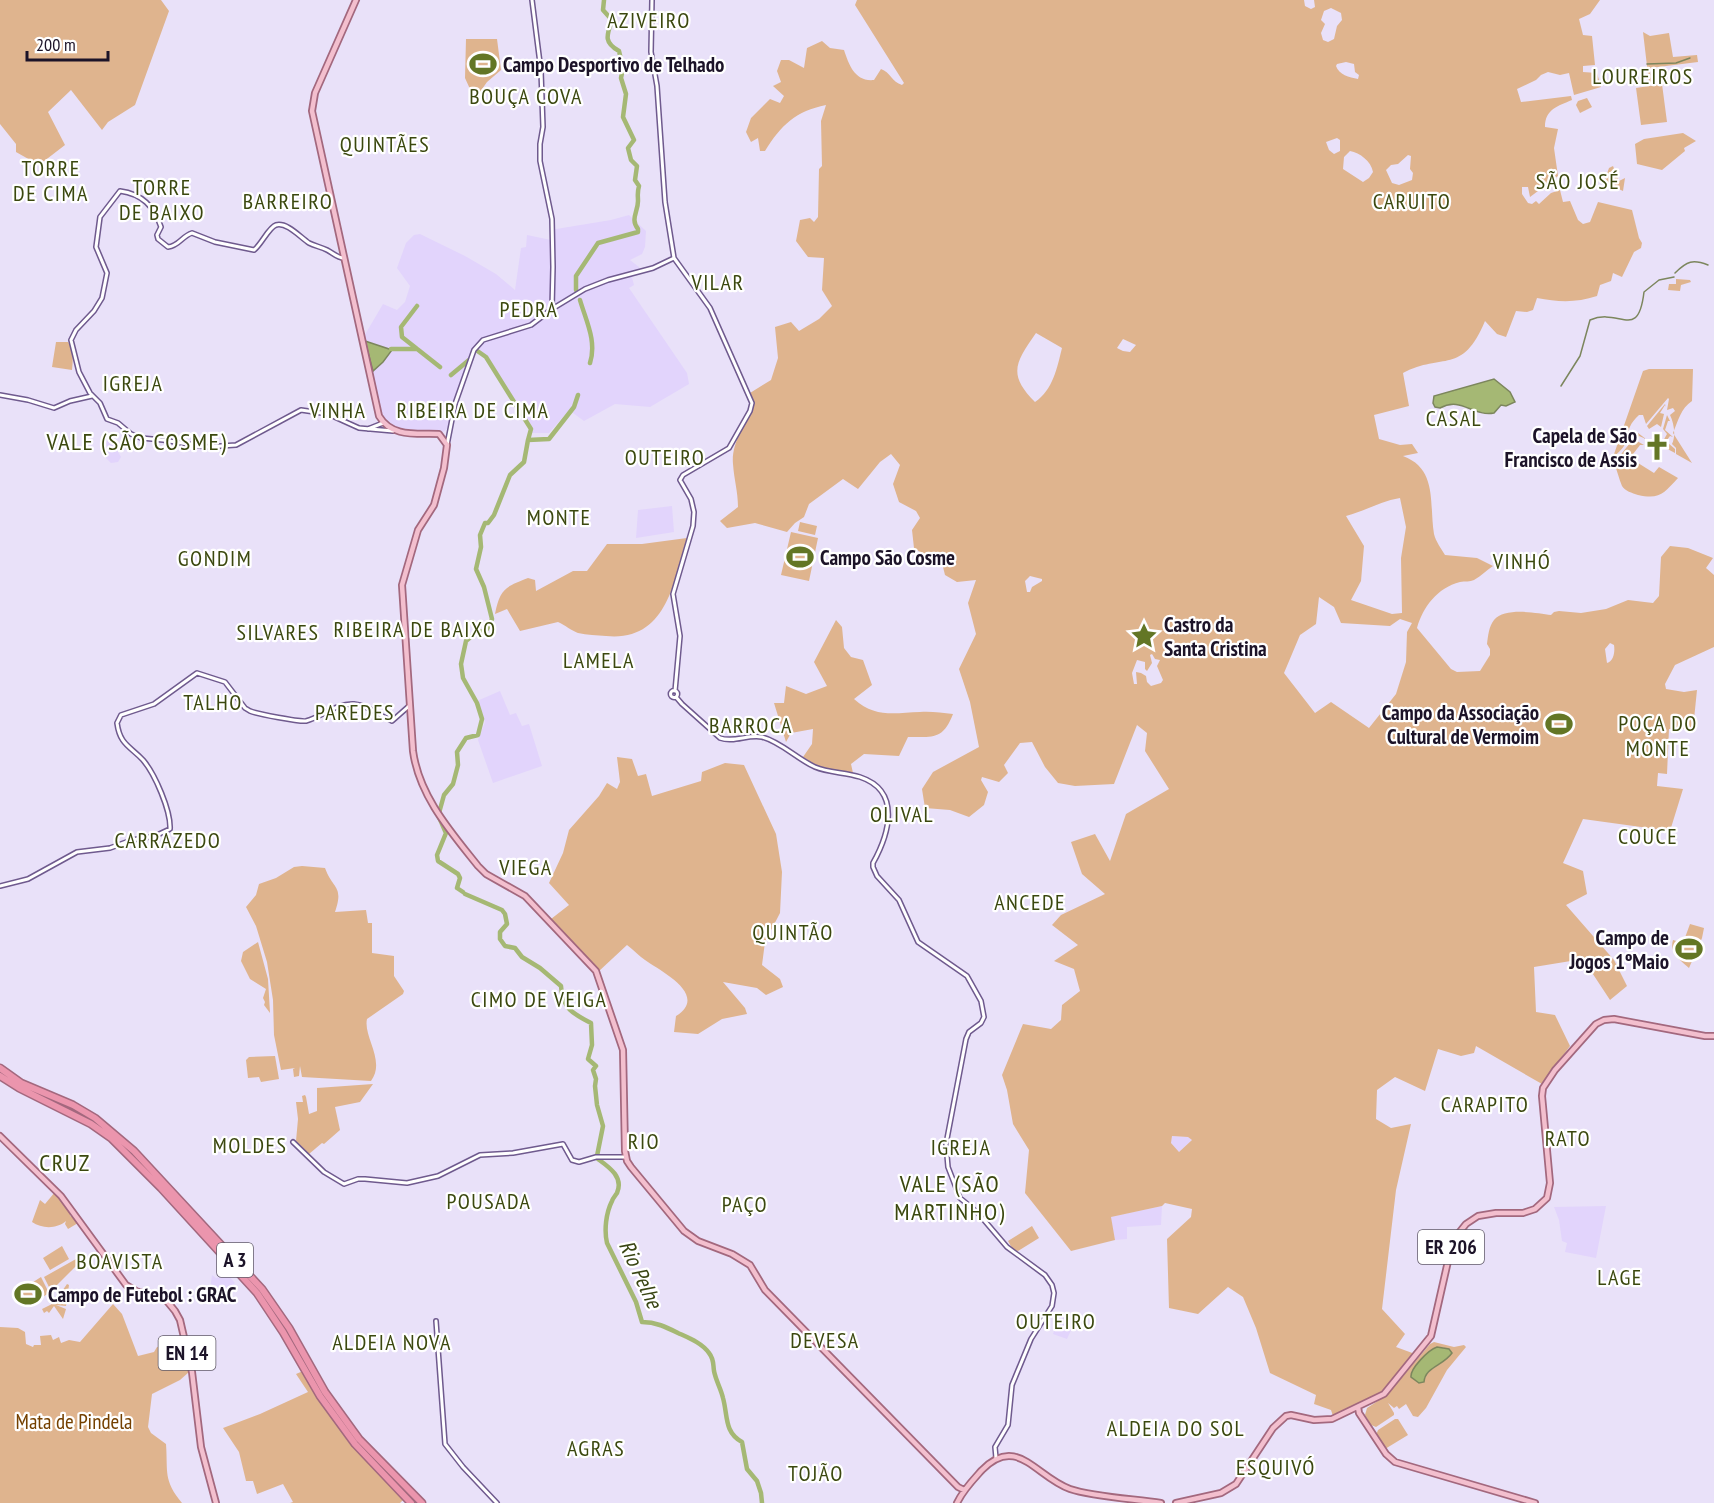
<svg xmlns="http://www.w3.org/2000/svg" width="1714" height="1503" font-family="'PT Sans Narrow',sans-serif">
	<rect width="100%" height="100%" fill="#e9e1f9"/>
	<path fill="#e2d4fc" d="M629,215l17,16 -1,16 -3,7 -12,6 9,7 1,5 -9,2 3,11 -5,3 58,85 2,11 -39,23 -35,-3 -31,17 -15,-11 -20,23h-18l1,-4 -45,-72 -14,-9 -20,59 -3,17 -5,7 -5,1 -38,-1 -15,-7 -6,-9 -18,-77 20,-34 14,6 8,-8 5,-16 -13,-18 9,-25 8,-8 6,-1 45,22 31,18 19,16 6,-42 5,-1 1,-12 24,5 -1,-10 61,-10z
		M107,438h3l11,19 -3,5 -7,1 -10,-10v-11z
		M672,506l2,26 -38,6 2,-28z
		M500,691l10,24 6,-2 6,13 7,-2 13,42 -49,17 -15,-43 7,-18 -8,-21z
		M1172,1136l16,1 4,3 -13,12 -8,-9z
		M1162,1206l-1,19 -34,2v12l-12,1 -5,-23z
		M1606,1206l-10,52 -31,-6 2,-9 -5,-2 -3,-21 -5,-13z
		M212,1275l4,3 12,-3 7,8 -17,17 -8,-10z
		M1059,1316l11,2 2,10 -5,11 -14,-5z"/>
	<path fill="#dfb48e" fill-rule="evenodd" d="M0,0h161l8,11 -34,94 -27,17 -6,8 -31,-40 -23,22 17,33 -26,20 -23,-13v-8l-16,-20z
		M857,0h447l1,6 6,3 4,-2 -1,-7h286l-10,14 -11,5 4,16 9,1 3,29 -12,1v6l14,1 4,14 -27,8 -5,-22 -9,2 -12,-3 -7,3 -5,5 -19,9 4,13 50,-6 1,4c-14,6 -27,9 -27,27l13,2 -4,19 4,28 -28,21 -2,-10h-6v7l6,9 4,1 4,-3 3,3 12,-11 9,-3 3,12 7,-1 8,19 5,4 7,-2 8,-20 34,8 7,28 3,5 -1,5 -7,4 -12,25 -9,-4 -2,8 -11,4 -3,11c-21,7 -39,6 -60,2l-4,12 -6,2 -11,-1 -10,26 -9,-3 -12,-13c-23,55 -42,31 -82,52l6,33 -35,9 5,24 21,6 12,-1 6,9 -15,3c35,13 26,48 31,78 2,8 7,14 11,21l32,3 16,8c-6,4 -12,10 -19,14 -4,2 -9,1 -14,2 -23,6 -37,25 -43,46l34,41 6,3 23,-1 10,-16v-6l-3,-5c1,-8 2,-18 7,-24 11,-13 42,-7 57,-5l3,-3 5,-1 22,2 25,-4 22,-9 25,3 6,-7 2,-39 9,-11 18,2 25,10 -7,10 8,7v72l-39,18 -10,19 1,5 18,3 13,-2 -4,39h-24l-2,45 -9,-1 -1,13 26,3 -13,42 -87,-12 -20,44 20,8 4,23 -21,11 48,55 13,26 -17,14 -27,-41 -49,8 2,45 19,3 15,31 -28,38 -66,-38 -2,7 -13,3 -23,-7 -13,42 -30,-14 -18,13 -1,29 15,9 20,-4 -15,66 -14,119 23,25 -9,13 19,7 -31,37 -51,25 -2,-6 -17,-6 2,-9 -46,-22 -14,-45 -13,-31 -15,-10 -30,27 -29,-6 -2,-69 24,-22 1,-8 -27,-6 -3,3 -51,11 4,23 -44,11 -46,-58 4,-43 -16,-26 -6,-34 -5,-15 21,-51 28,5 10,-9 1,-15 18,-14 -6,-22 -20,-8 24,-16 -26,-20 9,-10 44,-21 -23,-20 -11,-32 24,-8 15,27 16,-47 43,-25 -24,-38 2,-18 -10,-8 -23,59 -39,2 -17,-3 -13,-16 -13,-25 -12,1 -16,22 4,8 -9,9 -17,-5 -1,3 7,12 -4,13 -15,12 -19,-7 -25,-2 -3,-19 11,-17 46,-25 -9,-45 -11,-33 17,-35 -8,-31 8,-23 -19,2 -12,-7 -4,-16 -18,-5 -9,-6 -2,-18 8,-12 -4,-7 -17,-9 -6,-18 7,-19 -9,-11 -11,8 -22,27 -15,-10 -34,25 -5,13 -9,6 -8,9 -32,-9 -28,5 -7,-7 18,-14c0,-15 -4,-28 -5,-43 -2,-20 12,-41 21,-58l-4,-13 21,-13 7,-22 -3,-31 16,-5 8,9 20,-12 13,-13 -10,-16 2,-32 -16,-1 -12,-16 4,-21 10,-2 4,4 4,-5 1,-48 3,-3 -1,-45 5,-16c-30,6 -45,20 -61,46h-5l-2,-13 -7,4 -5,-10 5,-14 19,-19 10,4 4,-7 -11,-10 8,-4 -4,-11 4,-11h8l15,8 3,-20 15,-7 8,7 14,2c5,15 11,32 30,30l7,-11c9,3 11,13 21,16l2,-2 -49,-78zM1331,8l10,5 1,7 -5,6 -3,13 -6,3 -5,-2 -2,-7 4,-9 -4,-4 3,-9zM1346,62l8,2 1,8 4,3 -1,4c-9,-2 -19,-4 -22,-13l1,-2zM1337,138l3,2v11l-6,3 -5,-4 -3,-8zM1350,151c10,2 21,10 23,21l-4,6 -6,4 -20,-13 1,-12zM1408,155l3,1 -1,13 3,4 -1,7 -13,5 -7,-2 -6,-13 5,-5 7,-1zM1036,333l26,15c-5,20 -9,42 -27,54 -28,-28 -19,-40 1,-69zM1123,339l13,6 -6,7 -7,-1 -6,-3zM1400,498l6,29 -5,31 1,55 -10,1 -41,-14 10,-19 3,-35 -18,-30c19,-5 35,-15 54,-18zM1030,576l12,3v2l-10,6 -2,5h-3l-2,-11zM1319,597l15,10 7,16 49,3 10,-7 12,4 -5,9 -1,30 -10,32 -27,34 -38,-26 -16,11 -31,-40 16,-38 16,-11zM1610,643l4,2c1,6 0,16 -7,18l-2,-14zM1152,654l3,5 5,1 -3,6 6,14 -2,3 -10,3 -4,-4 -1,-6 -5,-3 -5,-1 1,12h-3l-2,-11 5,-13 8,2v7l2,2 5,-8 -2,-8zM1172,1136l16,1 4,3 -13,12 -8,-9z
		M1643,32l7,4 19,-3 4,24 24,-2 1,7 -48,6 1,15h-2z
		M466,39h31l4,31 -14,12 -7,10 -10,-3 -5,-11z
		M1662,84l5,38 -26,3 -5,-37z
		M1587,98l5,9 -12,6 -4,-8 2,-4z
		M1683,133l13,8 -12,7 1,3 -23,19 -25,-6 -2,-20 9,-5z
		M1613,166l6,15 6,-3 -2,13 -19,-9 5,-14z
		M1676,279l14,1 1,2 -10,3 -1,6 -12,-1 1,-6h7z
		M56,342h12c6,8 5,18 4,28l-20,-3z
		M1649,369h44l-1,32c-11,7 -14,20 -19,32l19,30 -16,-9v-6l-4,-4c4,-8 2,-21 -2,-29l5,-4 -2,-3 -6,2 2,-11 -1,-1 -22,26 -3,-9h-4c-9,8 -11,15 -13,26 -1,6 -8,12 -13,16l30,-86z
		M1665,404l1,3 -1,-2 -5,8 4,1 -3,13 -4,-3 -8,5 -2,-3z
		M1667,415l3,6h-2l-3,9 8,7 -3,-1 -6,8 2,1 2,-2 7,6v4l-17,-9 4,-1 5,-9 -4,-5z
		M1638,433l8,6 -7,-3 -2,5 7,4h-4l-10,13 24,15 5,-6 19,11c-14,15 -18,22 -40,17 -6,-2 -13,-4 -16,-9 -3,-7 -5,-16 -8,-23z
		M800,522l17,4 -2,9 -17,-4z
		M791,532l27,6 -9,43 -28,-6z
		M687,538c-13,45 -21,104 -81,98 -9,-1 -19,-1 -28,-3 -6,-2 -13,-8 -20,-11l-38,9 -13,-22 -12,5c5,-25 10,-27 33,-36l7,2 1,11 37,-20h14l20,-27h35z
		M836,620l6,7 2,21 7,9 12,3 9,25 -18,14c21,19 40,14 66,13 11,-1 22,1 33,2 -10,26 -20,23 -45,23l-9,19 -35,-2 -13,10 2,9 -33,-5 -17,-11 9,-13 1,-15 -22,4 -5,9 -12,-39h10l2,-17 20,8 21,-8 -13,-24z
		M617,757l15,2 6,17 8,-2 6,22 49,-15 1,-9 23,-9 19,2 32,69 6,38 -2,41 -15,29 -3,23 18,14 3,8 -17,8 -9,-7 -34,-6 22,26 2,6 -25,5 -24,15 -24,-2 2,-16c33,-21 -14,-44 -31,-56 -6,-4 -11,-10 -18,-15l-29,27 -47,-53 18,-14 -20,-22 14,-30 6,-23 30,-34 8,-13 10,6 3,-7z
		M302,866l23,2c8,22 19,17 10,44l31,-2 2,13h4v30l22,3v20l10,15 -1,3 -36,25c-4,18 19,42 4,62l-69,-4 -2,-11 -1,10 -5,1 -1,-8 2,-1 -14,2 -7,-35 -1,-35 -6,-38 -11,-36 -10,-19 10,-12 3,-11 17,-6 18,-11z
		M1690,924l14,4 -2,10 -13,30c-9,-8 -20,-15 -16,-28l10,3z
		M258,942l10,37 2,34 -6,-8 1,-3 -2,-4 3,-9 -16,-10 -9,-18 2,-9z
		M275,1056l4,23 -18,3 -2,-5 -11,1 -2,-18 3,-3z
		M373,1084l-13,18 -25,5 5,23 -16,14 -2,-1 -13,11 -13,-13 2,-22 -2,-17h7l-1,-6 3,-1 1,2 3,17 8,-3v-23z
		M55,1192l15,20v4l4,1 4,6 -10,6 -3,-5 1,-3c-9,8 -24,8 -34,1l8,-22 5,4z
		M1032,1226l7,12 -21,13 -5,-1 -5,-9z
		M62,1246l7,13 -19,11 -7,-12z
		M76,1259l3,4 -28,28 -7,-14z
		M41,1277l8,16 -11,7 -8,-16z
		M28,1284l7,16 -7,4 -8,-16z
		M67,1284l2,1 -3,21 -10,-1 10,4 -3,10 -9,-13 -5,7 -2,-2 -3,2 -2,-4 12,-6z
		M113,1304l9,10 16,42 16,-4 3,-5 23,-5 9,30 -9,8 -28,14 -4,33 3,6 15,11c2,28 -3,36 16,59h-182v-176l18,1 7,4 1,12 7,3 1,-2h7l-1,-9 11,-1 2,5 6,-3 2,6 8,-3 11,2z
		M1434,1342l20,5 10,-2 2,2 -19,23 -21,38 -8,9 -5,-1 -7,-12 -7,5 -2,-3 -3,2 -6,-5 6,10v2l-18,12 -5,-2 -6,-10 2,-7 20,-13 43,-51zM1440,1347l9,2 3,4c-9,13 -26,14 -28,29l-5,1 -8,-6c2,-13 17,-26 29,-30z
		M303,1371l16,28 31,45 53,56 -3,3h-110l3,-1 -10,-18 -26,10 -4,-13h-7l-7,-29 -16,-24 37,-14 48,-22 -12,-18z
		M1395,1419h3l10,16 -23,14 -9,-14 2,-5z"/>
	<path fill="#a5b874" stroke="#7c865d" stroke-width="1.5" d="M365,341l27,9 -9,12 -10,9z
		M1494,379l16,13 5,10 -9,4 -5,-1 -7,8c-21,4 -33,-17 -54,-5l-5,-1 -2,-4 1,-7z
		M1437,1347l12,2 3,4c-9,13 -27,14 -28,29l-5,1 -8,-6c-1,-8 17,-27 26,-30z"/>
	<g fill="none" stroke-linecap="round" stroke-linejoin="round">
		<path stroke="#7c865d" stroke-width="1.5" d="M1647,64l29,-1 14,-5
			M1675,273c12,-12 18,-14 33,-8
			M1561,386l19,-30 10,-36c30,-13 48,22 54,-28l15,-12 15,-3"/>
		<path stroke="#a5b874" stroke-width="4.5" d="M576,290v-14l22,-33 40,-11v-3c-8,-10 0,-17 0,-28 0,-6 -1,-8 1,-15l-4,-6 2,-14 -6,-6 -3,-12 6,-8 -11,-23 3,-23 -5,-16 2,-10 -4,-17c-16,-9 -12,-16 -7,-31l-9,-10 1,-10
			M580,300c6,21 17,41 10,63
			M417,306l-16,21 1,10 38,30
			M391,349h26
			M476,350l10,7 45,72 -3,11
			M451,375l18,-15
			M439,813l5,-18 9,-11 5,-19 -1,-13 9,-14 12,-3 4,-16 -5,-16 -14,-25 -2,-14 5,-23 7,-6 14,-6 5,-10 -8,-32 -8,-18 5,-22 -1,-12 5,-12h3l6,-8 16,-40 14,-13 4,-22 21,-1 25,-32 4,-12
			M439,817l7,16 -9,22 1,6 20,13 2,4 -3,10 6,4
			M465,894l37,16 3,4 2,10 -7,8v7l5,7 10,2 7,9 18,11 21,18c1,22 12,28 30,37l1,22 -4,14 8,7 -3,4 3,9 -1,7 2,19 6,21 -6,30
			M598,1159c11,8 26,18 19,34 -2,3 -4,5 -5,8 -6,12 -8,29 -5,42l29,59 6,20c14,0 24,5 36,11 11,5 24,10 31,20 5,6 4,11 5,18 2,10 7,18 9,27 5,18 1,34 19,44l5,27 10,12 4,12 1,10"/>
		<defs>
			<path id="minor" d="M532,0l9,71 2,56 -3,17v17l12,58 1,48 -1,41
				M652,0l-1,52 6,34 8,116 9,56 36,50 42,95 -2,8 -21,37 -46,27 -3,5 11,19 3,13 -1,14 -20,68 7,42 -5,55
				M344,258c-7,0 -11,-5 -17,-8 -6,-3 -12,-4 -18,-7 -9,-6 -22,-21 -33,-18 -7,2 -15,20 -22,25l-39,-8 -23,-9c-10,3 -13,13 -24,14l-10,-8 -1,-4 4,-8c-7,-21 -19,-33 -41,-36l-20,26 -4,30 11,26 -5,25 -8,13 -18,19 -5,10 8,32 11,21 10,10 7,16 11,4 13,11 10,4 22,2 43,7 30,-2 65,-35 27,4 31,14 34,3
				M0,395l28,5 26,8 16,-7 22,-5
				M368,429l15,-6
				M447,445l8,-41 19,-54 9,-10 48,-15 21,-16 33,-20 23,-9 45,-12 21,-10
				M670.5 694a3.5 3.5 0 1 1 7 0a3.5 3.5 0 1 1-7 0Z
				M676,697l6,7 38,34c14,5 28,-4 42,-1 19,5 35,22 53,30 14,6 30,5 45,10 42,14 29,57 13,86v4l4,9 22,24 19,42 49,34 14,25 3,16 -3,6 -12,9 -3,7 -20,105 2,23 12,31 18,15 29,34 38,28 7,10 2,8 -2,13 -21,33 -19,46 -4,40 -13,22 1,11
				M0,886l28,-7 49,-27 33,-4 22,-8 23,-4 15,-7c1,-18 -15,-55 -27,-69 -13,-14 -23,-15 -26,-37l4,-8 33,-11 43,-31 28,9 20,26 5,3c7,3 50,11 56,10 16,-4 30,-18 48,-17 14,1 26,12 38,17l17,-15
				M293,1142l31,30 20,12 14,-5h7l42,4 31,-7 42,-21 33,-2 50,-9 9,16 7,2 17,-5h29
				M436,1321l9,123 18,23 34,36"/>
			<path id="major" d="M356,0l-41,93 -3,18 67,305c13,22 38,17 60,18l8,11 -3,23 -10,37 -16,25 -16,55 11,166c6,45 38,81 65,115l8,8 39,22 71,75 27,79 2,101 2,10 4,6 53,64 14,10 34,13 18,11 15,25 193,197 6,3
				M0,1136l61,60 65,89 10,6 30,9 9,11 5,9 12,52 9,75 15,56
				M1358,1407l1,6 27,41 9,8 140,41
				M957,1503c6,-13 16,-23 25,-33 35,-36 54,7 88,19 24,8 65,10 91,14
				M1176,1503l45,-10 15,-9 37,-56 13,-12 5,-1 23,5 18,-1 52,-25 47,-58 20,-88 7,-14 8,-10 12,-8 18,-3h27l12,-4 12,-11 3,-15 -8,-87 1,-8 12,-18 41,-46 8,-4 10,-1 91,17h9"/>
			<path id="highway" d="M0,1068l21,15 52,22 22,13 39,33 128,138 27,39 36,64 34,47 63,64
				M0,1076l19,12 72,36 20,14 50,50 96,105 26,39 37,64 35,48 56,59"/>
		</defs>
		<use href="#minor" stroke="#6f5a8e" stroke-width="6"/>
		<use href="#major" stroke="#a3687e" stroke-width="8"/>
		<use href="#highway" stroke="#a3687e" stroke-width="9"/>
		<use href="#minor" stroke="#fff" stroke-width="3"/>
		<use href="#major" stroke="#f3bfce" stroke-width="4.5"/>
		<use href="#highway" stroke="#eb95ad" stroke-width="6"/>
	</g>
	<defs>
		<symbol id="stadium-bare" viewBox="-9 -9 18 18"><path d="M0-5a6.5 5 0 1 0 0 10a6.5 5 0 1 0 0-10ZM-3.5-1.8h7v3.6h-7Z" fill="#637625" stroke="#fff" stroke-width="2.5" paint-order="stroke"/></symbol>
		<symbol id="church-bare" viewBox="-9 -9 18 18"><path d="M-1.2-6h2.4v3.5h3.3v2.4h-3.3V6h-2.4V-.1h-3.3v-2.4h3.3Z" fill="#637625" stroke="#fff" stroke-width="2.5" paint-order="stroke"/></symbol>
		<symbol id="sight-bare" viewBox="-9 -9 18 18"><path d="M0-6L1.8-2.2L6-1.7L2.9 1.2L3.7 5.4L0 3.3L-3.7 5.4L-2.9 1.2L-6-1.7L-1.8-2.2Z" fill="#637625" stroke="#fff" stroke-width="2.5" paint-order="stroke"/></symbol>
	</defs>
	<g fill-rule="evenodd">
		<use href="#stadium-bare" x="464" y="45" width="38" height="38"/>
		<use href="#church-bare" x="1638" y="428" width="38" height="38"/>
		<use href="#stadium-bare" x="781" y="538" width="38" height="38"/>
		<use href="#sight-bare" x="1125" y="617" width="38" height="38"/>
		<use href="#stadium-bare" x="1540" y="705" width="38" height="38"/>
		<use href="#stadium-bare" x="1670" y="930" width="38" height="38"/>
		<use href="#stadium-bare" x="9" y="1275" width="38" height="38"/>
	</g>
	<g text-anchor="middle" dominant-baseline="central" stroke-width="4.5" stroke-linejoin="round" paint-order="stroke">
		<g fill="#fff" stroke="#605a68" stroke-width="1.5">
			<rect x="1418" y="1230" width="66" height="34" rx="4.5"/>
			<rect x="217" y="1243" width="36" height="34" rx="4.5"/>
			<rect x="158.5" y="1336" width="57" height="34" rx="4.5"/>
		</g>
		<g font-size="20" font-weight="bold" fill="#1c1328">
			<text x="1451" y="1247">ER 206</text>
			<text x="235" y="1260">A 3</text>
			<text x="187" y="1353">EN 14</text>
		</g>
		<g font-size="21" font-weight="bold" fill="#1c1328" stroke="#fff" text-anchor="start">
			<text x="503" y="64">Campo Desportivo de Telhado</text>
			<text x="1637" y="435" text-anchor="end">Capela de São<tspan x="1637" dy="24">Francisco de Assis</tspan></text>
			<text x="820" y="557">Campo São Cosme</text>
			<text x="1164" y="624">Castro da<tspan x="1164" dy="24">Santa Cristina</tspan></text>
			<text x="1539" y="712" text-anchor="end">Campo da Associação<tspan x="1539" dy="24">Cultural de Vermoim</tspan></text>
			<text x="1669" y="937" text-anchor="end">Campo de<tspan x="1669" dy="24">Jogos 1ºMaio</tspan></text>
			<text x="48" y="1294">Campo de Futebol : GRAC</text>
		</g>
		<g font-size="21" fill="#744000" stroke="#fff">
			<text x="74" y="1421">Mata de Pindela</text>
		</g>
		<g font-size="22" letter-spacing="1.5" fill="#3b480f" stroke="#fff">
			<text x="649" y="20">AZIVEIRO</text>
			<text x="1643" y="76">LOUREIROS</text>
			<text x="526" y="96">BOUÇA COVA</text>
			<text x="385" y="144">QUINTÃES</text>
			<text x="51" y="168">TORRE<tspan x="51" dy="25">DE CIMA</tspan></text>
			<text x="1578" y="181">SÃO JOSÉ</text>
			<text x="162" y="187">TORRE<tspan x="162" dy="25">DE BAIXO</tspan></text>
			<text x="288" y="201">BARREIRO</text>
			<text x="1412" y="201">CARUITO</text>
			<text x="718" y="282">VILAR</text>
			<text x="529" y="309">PEDRA</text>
			<text x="133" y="383">IGREJA</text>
			<text x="338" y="410">VINHA</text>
			<text x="473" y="410">RIBEIRA DE CIMA</text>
			<text x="1454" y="418">CASAL</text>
			<text x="665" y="457">OUTEIRO</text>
			<text x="559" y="517">MONTE</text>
			<text x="215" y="558">GONDIM</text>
			<text x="1522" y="561">VINHÓ</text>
			<text x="415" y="629">RIBEIRA DE BAIXO</text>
			<text x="278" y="632">SILVARES</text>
			<text x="599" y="660">LAMELA</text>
			<text x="213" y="702">TALHO</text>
			<text x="355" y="712">PAREDES</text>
			<text x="1658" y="723">POÇA DO<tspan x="1658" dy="25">MONTE</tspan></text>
			<text x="751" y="725">BARROCA</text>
			<text x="902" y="814">OLIVAL</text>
			<text x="1648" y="836">COUCE</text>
			<text x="168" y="840">CARRAZEDO</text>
			<text x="526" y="867">VIEGA</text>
			<text x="1030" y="902">ANCEDE</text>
			<text x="793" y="932">QUINTÃO</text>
			<text x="539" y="999">CIMO DE VEIGA</text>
			<text x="1485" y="1104">CARAPITO</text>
			<text x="1568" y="1138">RATO</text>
			<text x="644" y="1141">RIO</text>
			<text x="250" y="1145">MOLDES</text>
			<text x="961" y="1147">IGREJA</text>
			<text x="489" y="1201">POUSADA</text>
			<text x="745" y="1204">PAÇO</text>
			<text x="120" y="1261">BOAVISTA</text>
			<text x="1620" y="1277">LAGE</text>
			<text x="1056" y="1321">OUTEIRO</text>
			<text x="825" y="1340">DEVESA</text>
			<text x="392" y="1342">ALDEIA NOVA</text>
			<text x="1176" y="1428">ALDEIA DO SOL</text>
			<text x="596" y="1448">AGRAS</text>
			<text x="1276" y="1467">ESQUIVÓ</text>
			<text x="816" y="1473">TOJÃO</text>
		</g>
		<g font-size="22" font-style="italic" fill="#394513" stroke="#fff">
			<text transform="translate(641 1274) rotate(65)">Rio Pelhe</text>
		</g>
		<g font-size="24" letter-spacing="1.5" fill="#3b480f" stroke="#fff">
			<text x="137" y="441">VALE (SÃO COSME)</text>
			<text x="65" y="1162">CRUZ</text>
			<text x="950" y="1183">VALE (SÃO<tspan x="950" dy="28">MARTINHO)</tspan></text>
		</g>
	</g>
	<path d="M27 51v9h81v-9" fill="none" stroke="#1c1328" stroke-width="3"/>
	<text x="36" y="51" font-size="18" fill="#1c1328" stroke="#ffffff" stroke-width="4.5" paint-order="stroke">200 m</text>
</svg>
